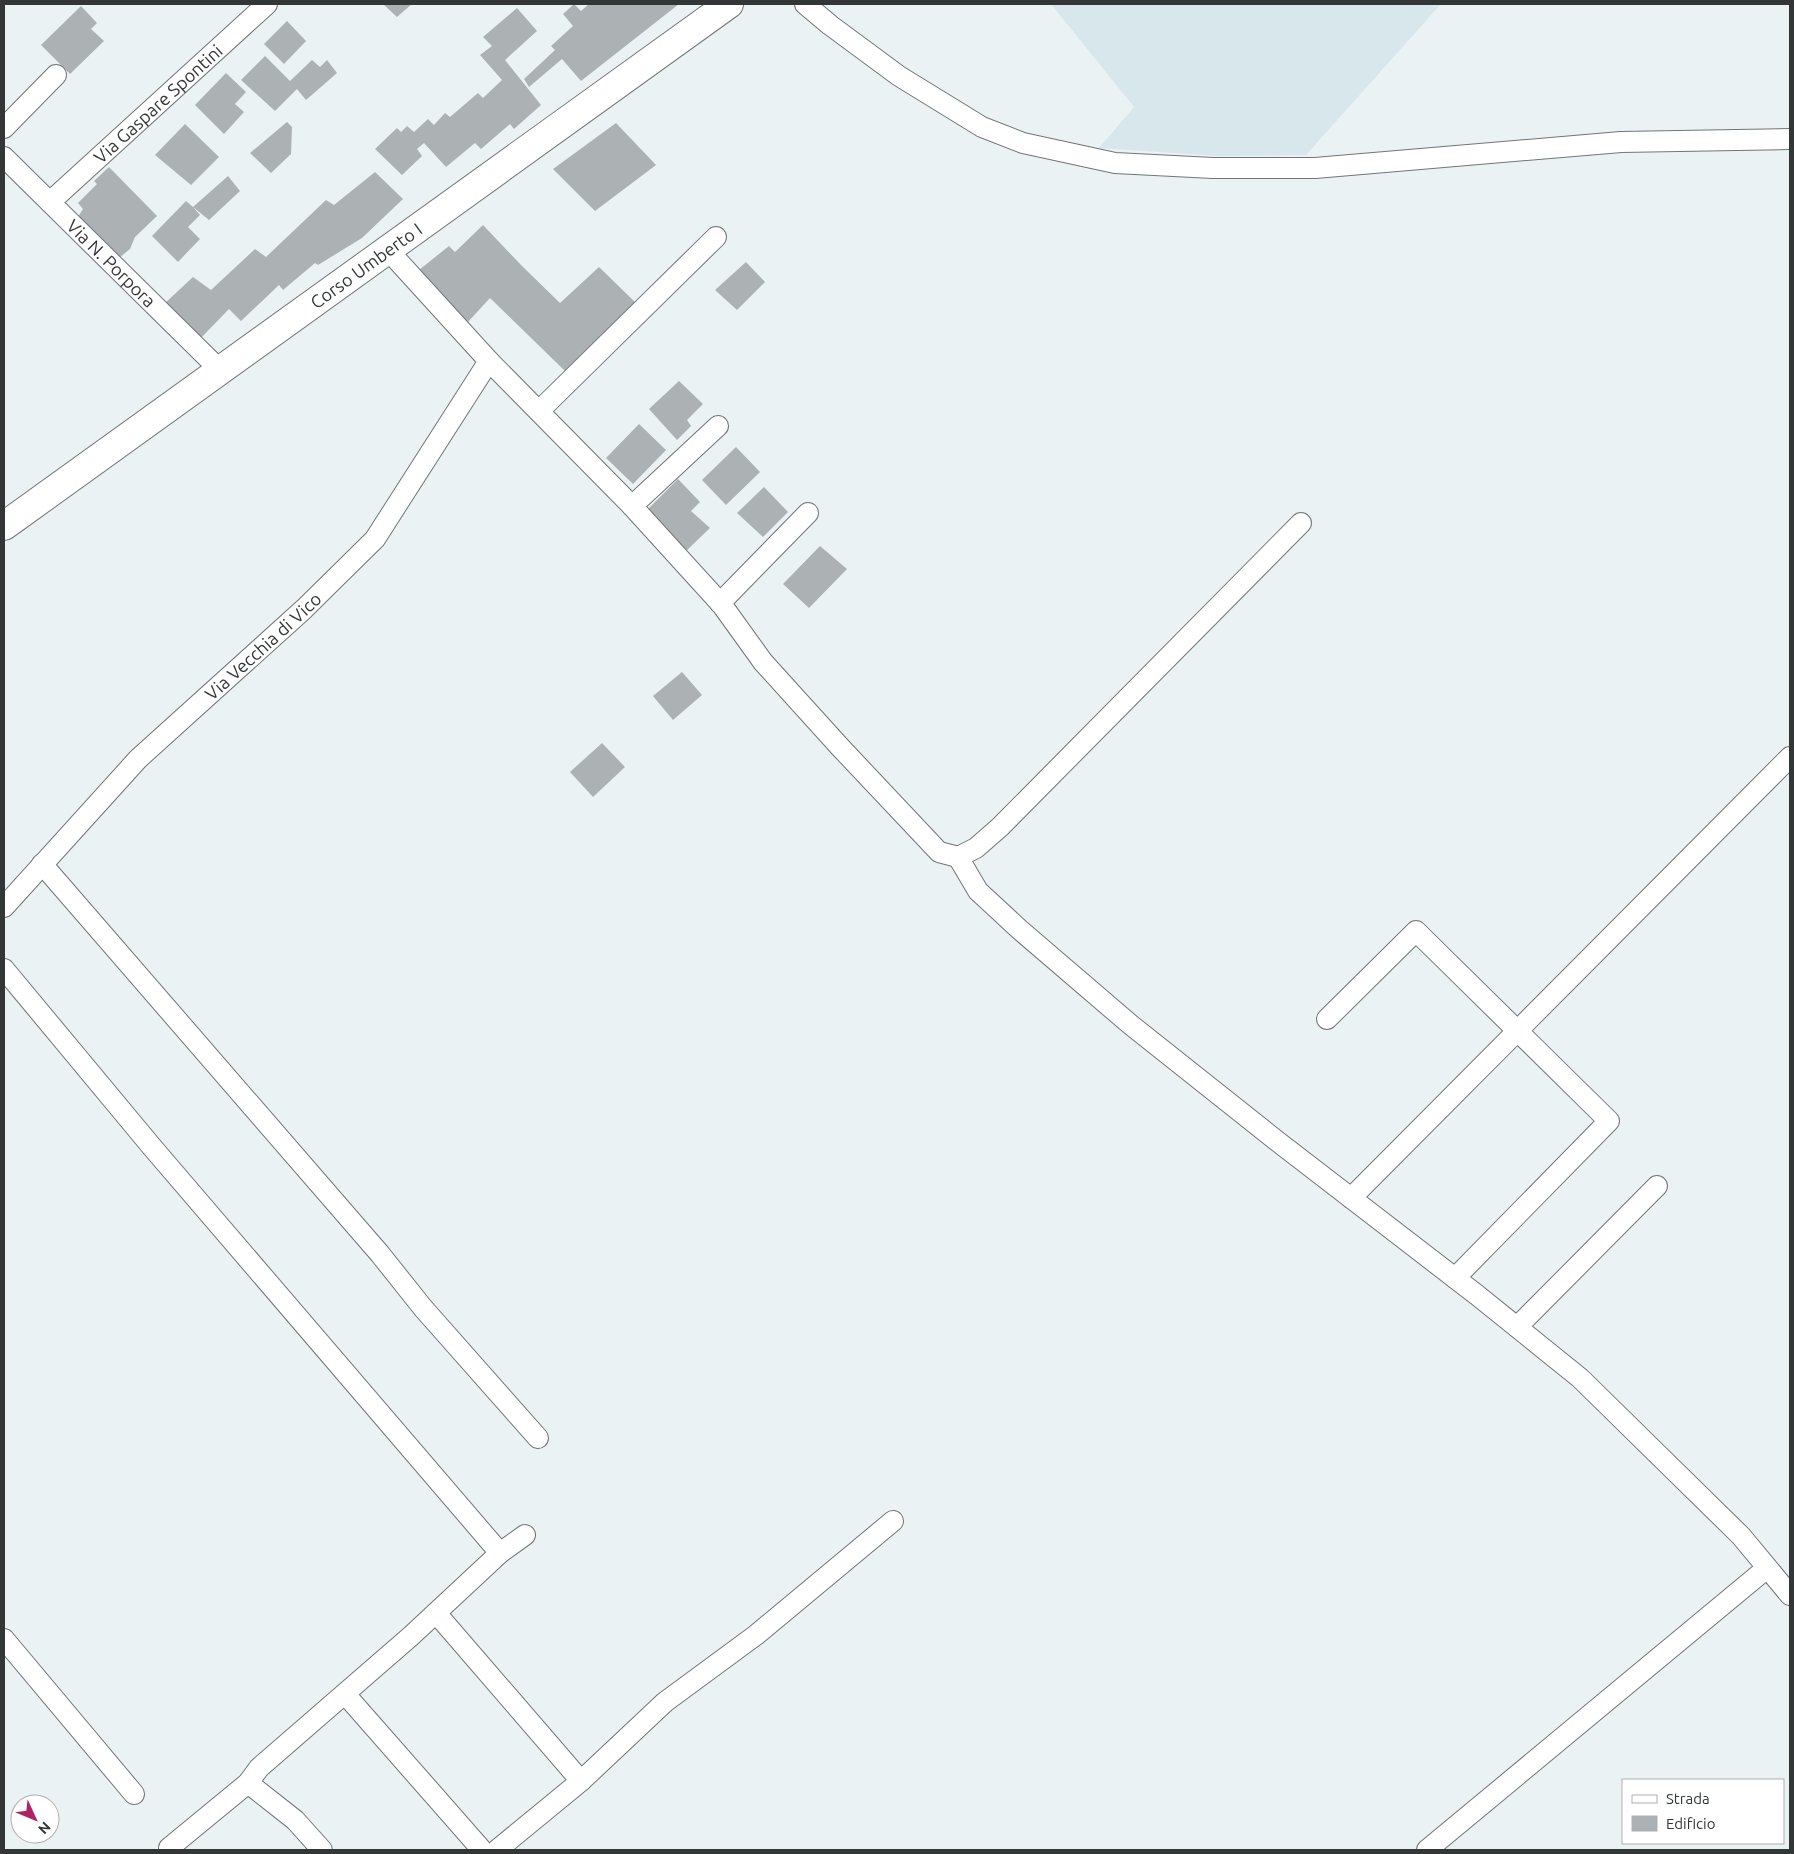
<svg xmlns="http://www.w3.org/2000/svg" width="1794" height="1854" font-family="Ubuntu,sans-serif">
	<rect width="100%" height="100%" fill="#ebf2f4"/>
	<path fill="#d8e7ec" d="M1051,4h390l-135,151 -87,1 -120,-8 35,-41z"/>
	<path fill="#acb2b4" d="M383,4h29l-15,13z
		M574,4l7,7 8,-7h90l-98,77 -19,-22 -33,28 -5,-8 31,-29 -4,-4 22,-20 -10,-12z
		M81,6l16,17 -6,6 13,12 -34,33 -29,-29z
		M517,8l20,23 -32,29 36,45 -27,24 -4,-5 -29,25 -6,-6 -29,24 -22,-24 -7,6 5,7 -20,19 -27,-26 22,-21 4,4 6,-6 7,6 14,-13 6,6 11,-12 5,4 28,-24 5,5 19,-18 -22,-25 12,-9 -9,-9z
		M287,21l19,20 -22,23 -20,-20z
		M265,56l25,25 22,-21 8,7 7,-7 10,13 -31,27 -9,-11 -22,22 -34,-31z
		M226,73l20,19 -11,12 9,8 -20,22 -29,-29z
		M287,122l5,5 -1,27 -20,19 -21,-20z
		M616,123l40,42 -61,46 -42,-42z
		M185,124l34,33 -28,28 -36,-30z
		M109,167l48,49 -22,21 -5,12 -11,9 -43,-38 7,-11 -5,-6 19,-19 -3,-3z
		M375,172l28,27 -41,39 -44,27 -3,-2 -32,27 -4,-5 -38,36 -12,-12 -30,31 -36,-35 30,-28 18,13 44,-41 11,8 60,-57 8,5z
		M228,176l12,15 -31,29 -16,-13 7,8 -12,12 12,12 -22,23 -26,-26 34,-35 7,6z
		M483,225l39,41 38,37 39,-36 36,35 -70,69 -75,-73 -23,25 -48,-53 30,-24 6,6z
		M746,262l19,20 -28,28 -22,-20z
		M679,381l24,23 -16,16 4,6 -14,14 -28,-31z
		M639,424l27,26 -33,34 -27,-26z
		M736,447l24,25 -34,33 -24,-25z
		M678,479l22,23 -9,9 19,17 -25,24 -40,-40z
		M764,487l24,25 -25,25 -26,-24z
		M820,546l27,23 -38,39 -26,-24z
		M682,672l20,23 -29,25 -20,-24z
		M602,743l23,24 -32,30 -23,-25z"/>
	<g fill="none" stroke-linecap="round" stroke-linejoin="round">
		<defs>
			<g id="minor">
				<path d="M805,4l25,21 69,51 83,51 41,16 92,20 98,5h102l306,-26 169,-3"/>
				<path d="M4,128l52,-53"/>
				<path id="s1" d="M4,157l216,213"/>
				<path id="s2" d="M50,202l217,-198"/>
				<path d="M387,249l102,112 143,145 90,99 41,57 77,85 99,105 19,5 18,-9 24,-21 301,-304"/>
				<path d="M539,411l177,-174"/>
				<path d="M632,506l86,-80"/>
				<path d="M720,603l88,-90"/>
				<path d="M958,857l20,34 41,38 112,96 146,116 200,154 103,83 161,158 49,59"/>
				<path d="M42,864l338,390 43,54 115,130"/>
				<path id="s3" d="M4,907l134,-148 166,-150 71,-70 114,-178"/>
				<path d="M4,969l148,178 348,406"/>
				<path d="M1327,1019l89,-88 193,190 -154,157"/>
				<path d="M1351,1198l439,-441"/>
				<path d="M1517,1327l140,-141"/>
				<path d="M436,1613l145,168"/>
				<path d="M4,1639l130,155"/>
				<path d="M345,1694l137,156"/>
				<path d="M248,1783l47,37 27,30"/>
				<path d="M169,1848l79,-65 11,-15 152,-132 89,-83 25,-18"/>
				<path d="M497,1850l84,-69 84,-79 91,-67 137,-114"/>
				<path d="M1427,1850l340,-282"/>
			</g>
			<g id="secondary">
				<path id="s4" d="M4,526l725,-522"/>
			</g>
		</defs>
		<use href="#minor" stroke="#707677" stroke-width="22"/>
		<use href="#secondary" stroke="#707677" stroke-width="30"/>
		<use href="#minor" stroke="#fff" stroke-width="20"/>
		<use href="#secondary" stroke="#fff" stroke-width="28"/>
	</g>
	<g text-anchor="middle" dominant-baseline="central" stroke-width="4" stroke-linejoin="round" paint-order="stroke">
		<g font-size="18" fill="#333637" stroke="#fff">
			<text stroke="none"><textPath href="#s2" startOffset="146">Via Gaspare Spontini</textPath></text>
			<text stroke="none"><textPath href="#s1" startOffset="151">Via N. Porpora</textPath></text>
			<text stroke="none"><textPath href="#s4" startOffset="446">Corso Umberto I</textPath></text>
			<text stroke="none"><textPath href="#s3" startOffset="368">Via Vecchia di Vico</textPath></text>
		</g>
	</g>
	<rect width="1794" height="1854" fill="none" stroke="#333637" stroke-width="10"/>
	<rect x="1622" y="1779" width="162" height="65" fill="#ffffff" stroke="#adafaf"/>
	<rect x="1632" y="1795" width="25" height="8" fill="#ffffff" stroke="#adafaf"/>
	<text x="1666" y="1804" font-size="15" fill="#333637">Strada</text>
	<rect x="1632" y="1816" width="25" height="15" fill="#acb2b4" stroke="#adafaf"/>
	<text x="1666" y="1829" font-size="15" fill="#333637">Edificio</text>
	<g transform="translate(35 1819) rotate(134)"><circle r="24" fill="#ffffff" stroke="#adafaf"/>
	<path d="M0-4L9 19L0 12L-9 19Z" fill="#ae2361"/>
	<text y="-8" font-size="14" font-weight="bold" text-anchor="middle" fill="#333637">N</text>
	</g>
</svg>
